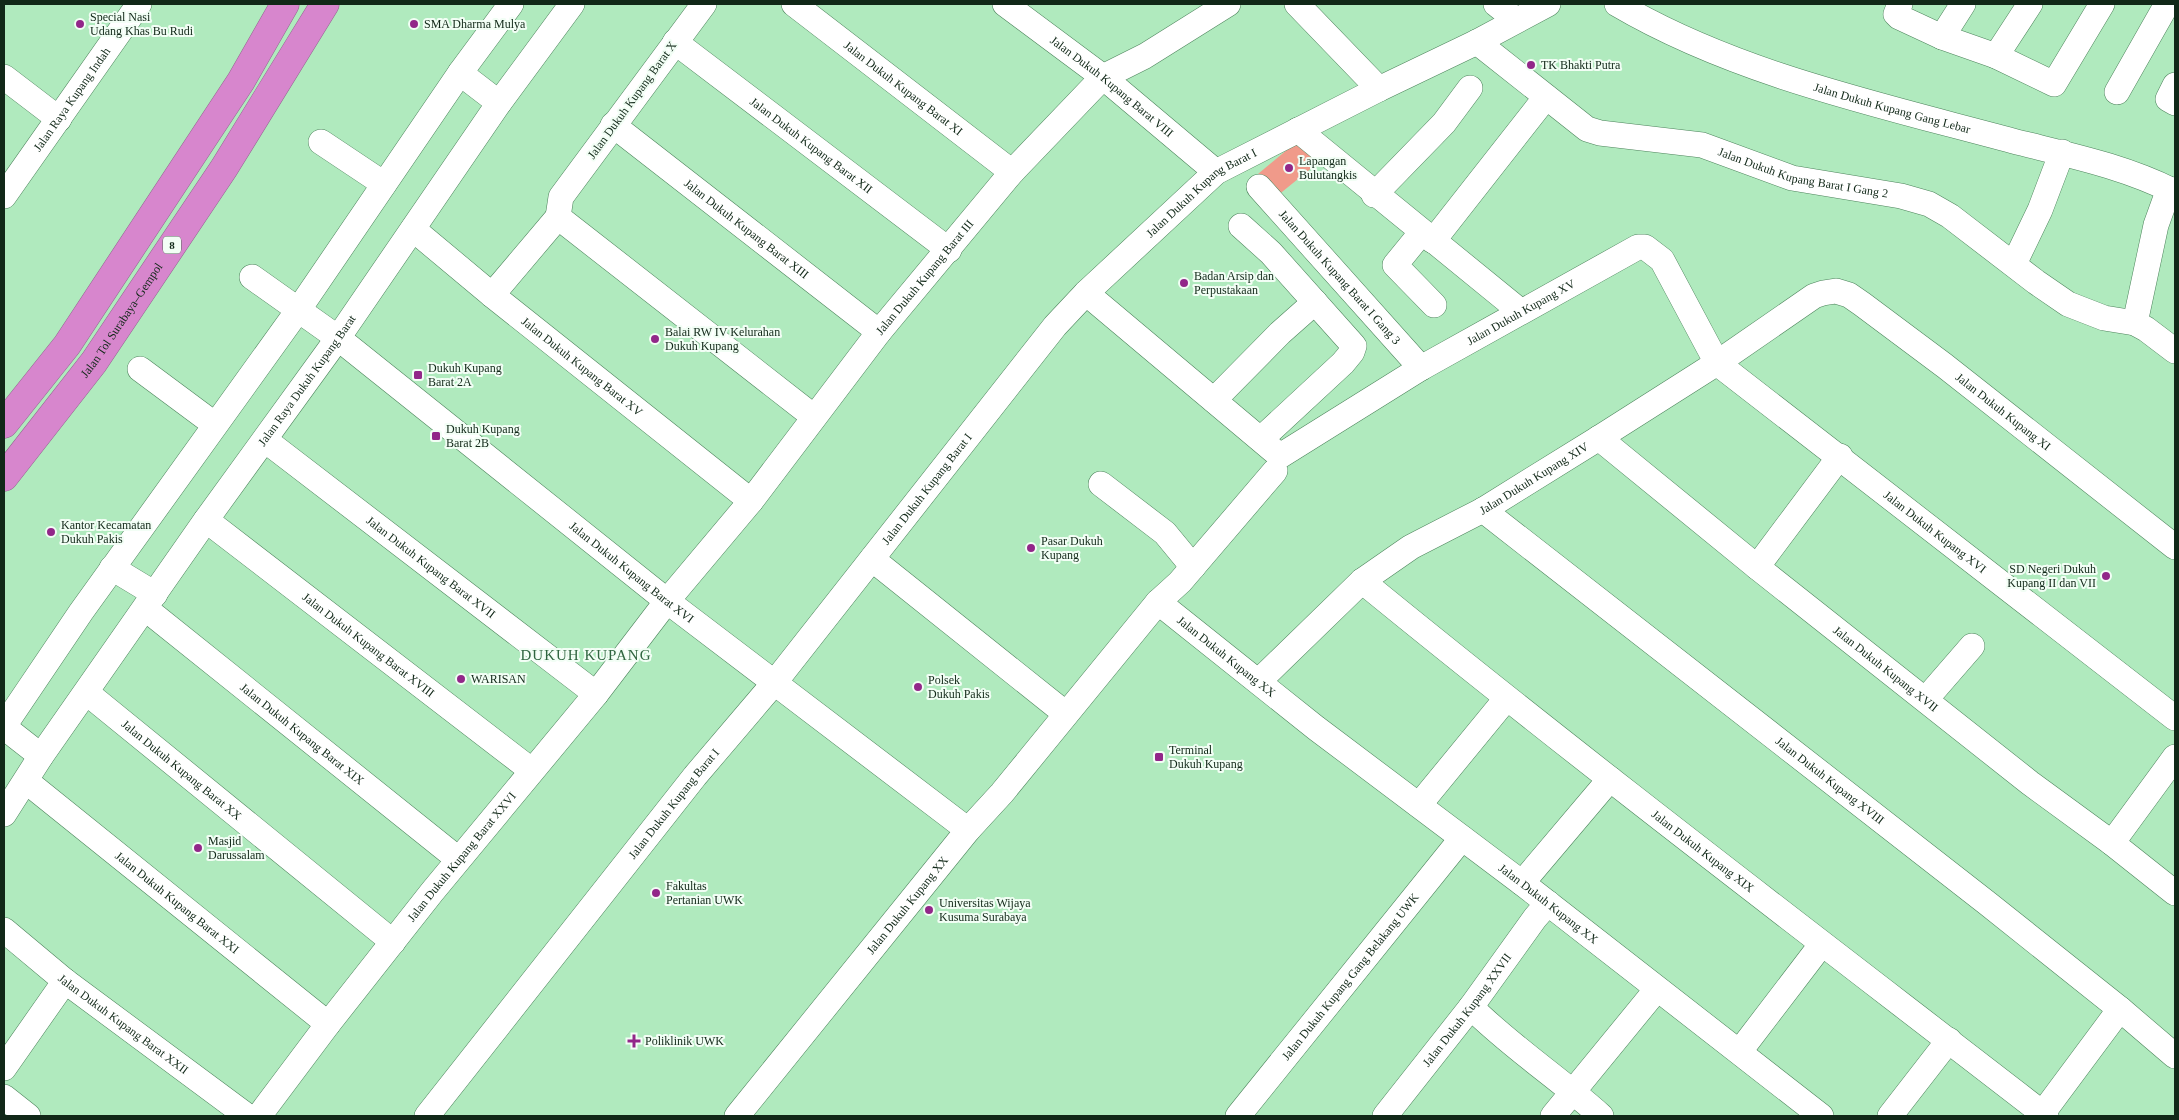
<svg xmlns="http://www.w3.org/2000/svg" width="2179" height="1120" font-family="'Times New Roman',serif">
	<rect width="100%" height="100%" fill="#b0eabe"/>
	<path fill="#f09a8a" d="M1300,139l19,23 -42,34 -19,-22z"/>
	<g fill="none" stroke-linecap="round" stroke-linejoin="round">
		<defs>
			<g id="minor">
				<path d="M704,4l-143,193 -3,20 256,200"/>
				<path id="s1" d="M794,4l218,168"/>
				<path id="s2" d="M1005,4l98,73 113,95"/>
				<path d="M1297,4l82,85"/>
				<path d="M1496,4l20,16"/>
				<path id="s3" d="M1617,4c119,70 263,101 396,137 55,14 111,25 162,51"/>
				<path d="M1900,4l-4,10 3,3 43,20 54,19 58,28 48,-80"/>
				<path d="M1942,37l21,-33"/>
				<path id="s4" d="M675,42l274,208"/>
				<path id="s5" d="M1477,42l110,87 13,4 102,12 90,33 109,18 28,8 21,12 86,66 32,22 36,14 31,5 11,6 29,22"/>
				<path d="M1996,56l34,-52"/>
				<path d="M460,73l39,30"/>
				<path d="M4,77l55,42"/>
				<path d="M2175,85l-7,14 7,4"/>
				<path d="M2117,92l50,-88"/>
				<path id="s6" d="M613,125l266,207"/>
				<path d="M1298,130l222,181"/>
				<path d="M321,142l63,42"/>
				<path id="s7" d="M1259,187l162,181"/>
				<path d="M1374,195l70,-72 26,-35"/>
				<path id="s8" d="M4,196l135,-192"/>
				<path d="M1241,226l30,27 83,93 -2,6 -9,11 -82,76"/>
				<path id="s9" d="M413,229l79,66 259,206"/>
				<path d="M1422,232l-27,33 39,40"/>
				<path d="M1433,241l113,-144"/>
				<path d="M2014,264l26,-54 22,-58"/>
				<path id="s10" d="M252,277l86,61 329,263 301,229"/>
				<path id="s11" d="M1086,293l194,163 141,-88 217,-121h7l17,13 55,103 458,355"/>
				<path d="M492,295l66,-78"/>
				<path d="M2135,323l21,-98 13,-36"/>
				<path d="M140,369l74,55"/>
				<path d="M1214,400l66,-67 35,-31"/>
				<path id="s12" d="M1599,438l158,129 273,216 82,60 63,50"/>
				<path id="s13" d="M265,440l331,254"/>
				<path d="M1101,484l64,49 28,34"/>
				<path id="s14" d="M1483,510l504,393 133,106 55,47"/>
				<path id="s15" d="M206,520l325,250"/>
				<path d="M872,559l194,155"/>
				<path d="M1757,567l83,-111"/>
				<path d="M112,568l43,26"/>
				<path id="s16" d="M1362,581c224,183 455,358 684,535"/>
				<path d="M1158,602l22,-20 95,-111"/>
				<path id="s17" d="M146,609l312,250"/>
				<path id="s18" d="M1259,681l103,-100 49,-34 72,-37 116,-72 118,-75 97,-67 9,-3 13,-2 13,4 13,9 83,62 230,181"/>
				<path id="s19" d="M87,693l306,249"/>
				<path d="M1926,699l46,-53"/>
				<path d="M4,726l77,-114 218,-303 161,-236 51,-69"/>
				<path d="M4,727l37,29"/>
				<path id="s20" d="M26,781l302,243"/>
				<path d="M1419,805l87,-106"/>
				<path id="s21" d="M4,814l37,-58 165,-236 132,-182 161,-235 73,-99"/>
				<path d="M2112,843l63,-86"/>
				<path d="M1522,883l88,-104"/>
				<path id="s22" d="M4,930l61,51 182,135"/>
				<path d="M1471,1007c40,40 88,71 130,109"/>
				<path d="M1740,1051l81,-106"/>
				<path d="M4,1068l61,-87"/>
				<path d="M4,1097l24,19"/>
				<path d="M2042,1114l78,-105"/>
				<path id="s23" d="M259,1116l69,-92 104,-132 164,-198 71,-93 84,-100 128,-169 133,-160 91,-95 42,-21 83,-52"/>
				<path id="s24" d="M427,1116l268,-340 80,-94 280,-356 31,-33 130,-121 163,-83 98,-47 71,-38"/>
				<path id="s25" d="M737,1116l231,-286 34,-37 156,-191 158,126 206,155 299,233"/>
				<path id="s26" d="M1238,1116l224,-278"/>
				<path id="s27" d="M1385,1116l86,-109 64,-89 13,-15"/>
				<path d="M1553,1116l104,-127"/>
				<path d="M1890,1116l59,-76"/>
			</g>
			<g id="highway">
				<path d="M4,424l63,-79 174,-264 44,-77"/>
				<path id="s28" d="M4,477l90,-115 130,-194 101,-164"/>
			</g>
		</defs>
		<use href="#minor" stroke="#4d845c" stroke-width="26"/>
		<use href="#highway" stroke="#92658e" stroke-width="29"/>
		<use href="#minor" stroke="#fff" stroke-width="25"/>
		<use href="#highway" stroke="#d786cd" stroke-width="28"/>
	</g>
	<g fill="#922789" stroke="#f2fef5" stroke-width="2">
		<circle cx="80" cy="24" r="5"/>
		<circle cx="414" cy="24" r="5"/>
		<circle cx="1531" cy="65" r="5"/>
		<circle cx="1289" cy="168" r="5"/>
		<circle cx="1184" cy="283" r="5"/>
		<circle cx="655" cy="339" r="5"/>
		<rect x="413" y="370" width="10" height="10" rx="2.5"/>
		<rect x="431" y="431" width="10" height="10" rx="2.5"/>
		<circle cx="51" cy="532" r="5"/>
		<circle cx="1031" cy="548" r="5"/>
		<circle cx="2106" cy="576" r="5"/>
		<circle cx="461" cy="679" r="5"/>
		<circle cx="918" cy="687" r="5"/>
		<rect x="1154" y="752" width="10" height="10" rx="2.5"/>
		<circle cx="198" cy="848" r="5"/>
		<circle cx="656" cy="893" r="5"/>
		<circle cx="929" cy="910" r="5"/>
		<path d="M631.5 1033.5h5v5h5v5h-5v5h-5v-5h-5v-5h5z"/>
	</g>
	<g text-anchor="middle" dominant-baseline="central" stroke-width="4" stroke-linejoin="round" paint-order="stroke">
		<rect fill="#f2fef5" stroke="#54685a" stroke-width="1" x="163" y="236.5" width="18" height="17" rx="4"/>
		<g font-size="11" font-weight="bold" fill="#112818">
			<text x="172" y="245">8</text>
		</g>
		<g font-size="12" fill="#112818" stroke="#f2fef5" text-anchor="start">
			<text x="90" y="17">Special Nasi<tspan x="90" dy="14">Udang Khas Bu Rudi</tspan></text>
			<text x="424" y="24">SMA Dharma Mulya</text>
			<text x="1541" y="65">TK Bhakti Putra</text>
			<text x="1299" y="161">Lapangan<tspan x="1299" dy="14">Bulutangkis</tspan></text>
			<text x="1194" y="276">Badan Arsip dan<tspan x="1194" dy="14">Perpustakaan</tspan></text>
			<text x="665" y="332">Balai RW IV Kelurahan<tspan x="665" dy="14">Dukuh Kupang</tspan></text>
			<text x="428" y="368">Dukuh Kupang<tspan x="428" dy="14">Barat 2A</tspan></text>
			<text x="446" y="429">Dukuh Kupang<tspan x="446" dy="14">Barat 2B</tspan></text>
			<text x="61" y="525">Kantor Kecamatan<tspan x="61" dy="14">Dukuh Pakis</tspan></text>
			<text x="1041" y="541">Pasar Dukuh<tspan x="1041" dy="14">Kupang</tspan></text>
			<text x="2096" y="569" text-anchor="end">SD Negeri Dukuh<tspan x="2096" dy="14">Kupang II dan VII</tspan></text>
			<text x="471" y="679">WARISAN</text>
			<text x="928" y="680">Polsek<tspan x="928" dy="14">Dukuh Pakis</tspan></text>
			<text x="1169" y="750">Terminal<tspan x="1169" dy="14">Dukuh Kupang</tspan></text>
			<text x="208" y="841">Masjid<tspan x="208" dy="14">Darussalam</tspan></text>
			<text x="666" y="886">Fakultas<tspan x="666" dy="14">Pertanian UWK</tspan></text>
			<text x="939" y="903">Universitas Wijaya<tspan x="939" dy="14">Kusuma Surabaya</tspan></text>
			<text x="645" y="1041">Poliklinik UWK</text>
		</g>
		<g font-size="12" fill="#112818" stroke="#f2fef5">
			<text stroke="none"><textPath href="#s1" startOffset="138">Jalan Dukuh Kupang Barat XI</textPath></text>
			<text stroke="none"><textPath href="#s2" startOffset="135">Jalan Dukuh Kupang Barat VIII</textPath></text>
			<text stroke="none"><textPath href="#s8" startOffset="118">Jalan Raya Kupang Indah</textPath></text>
			<text transform="translate(632 100) rotate(-54)">Jalan Dukuh Kupang Barat X</text>
			<text stroke="none"><textPath href="#s3" startOffset="295">Jalan Dukuh Kupang Gang Lebar</textPath></text>
			<text stroke="none"><textPath href="#s4" startOffset="171">Jalan Dukuh Kupang Barat XII</textPath></text>
			<text stroke="none"><textPath href="#s5" startOffset="362">Jalan Dukuh Kupang Barat I Gang 2</textPath></text>
			<text stroke="none"><textPath href="#s24" startOffset="1208">Jalan Dukuh Kupang Barat I</textPath></text>
			<text stroke="none"><textPath href="#s6" startOffset="169">Jalan Dukuh Kupang Barat XIII</textPath></text>
			<text stroke="none"><textPath href="#s7" startOffset="121">Jalan Dukuh Kupang Barat I Gang 3</textPath></text>
			<text stroke="none"><textPath href="#s23" startOffset="1071">Jalan Dukuh Kupang Barat III</textPath></text>
			<text stroke="none"><textPath href="#s11" startOffset="534">Jalan Dukuh Kupang XV</textPath></text>
			<text stroke="none"><textPath href="#s28" startOffset="196">Jalan Tol Surabaya–Gempol</textPath></text>
			<text stroke="none"><textPath href="#s9" startOffset="218">Jalan Dukuh Kupang Barat XV</textPath></text>
			<text stroke="none"><textPath href="#s21" startOffset="529">Jalan Raya Dukuh Kupang Barat</textPath></text>
			<text stroke="none"><textPath href="#s18" startOffset="908">Jalan Dukuh Kupang XI</textPath></text>
			<text stroke="none"><textPath href="#s18" startOffset="344">Jalan Dukuh Kupang XIV</textPath></text>
			<text stroke="none"><textPath href="#s24" startOffset="802">Jalan Dukuh Kupang Barat I</textPath></text>
			<text stroke="none"><textPath href="#s11" startOffset="1089">Jalan Dukuh Kupang XVI</textPath></text>
			<text stroke="none"><textPath href="#s13" startOffset="209">Jalan Dukuh Kupang Barat XVII</textPath></text>
			<text stroke="none"><textPath href="#s10" startOffset="481">Jalan Dukuh Kupang Barat XVI</textPath></text>
			<text stroke="none"><textPath href="#s15" startOffset="205">Jalan Dukuh Kupang Barat XVIII</textPath></text>
			<text stroke="none"><textPath href="#s25" startOffset="752">Jalan Dukuh Kupang XX</textPath></text>
			<text stroke="none"><textPath href="#s12" startOffset="368">Jalan Dukuh Kupang XVII</textPath></text>
			<text stroke="none"><textPath href="#s17" startOffset="200">Jalan Dukuh Kupang Barat XIX</textPath></text>
			<text stroke="none"><textPath href="#s19" startOffset="122">Jalan Dukuh Kupang Barat XX</textPath></text>
			<text stroke="none"><textPath href="#s14" startOffset="440">Jalan Dukuh Kupang XVIII</textPath></text>
			<text stroke="none"><textPath href="#s24" startOffset="398">Jalan Dukuh Kupang Barat I</textPath></text>
			<text stroke="none"><textPath href="#s16" startOffset="435">Jalan Dukuh Kupang XIX</textPath></text>
			<text stroke="none"><textPath href="#s23" startOffset="329">Jalan Dukuh Kupang Barat XXVI</textPath></text>
			<text stroke="none"><textPath href="#s20" startOffset="194">Jalan Dukuh Kupang Barat XXI</textPath></text>
			<text stroke="none"><textPath href="#s25" startOffset="1158">Jalan Dukuh Kupang XX</textPath></text>
			<text stroke="none"><textPath href="#s25" startOffset="271">Jalan Dukuh Kupang XX</textPath></text>
			<text stroke="none"><textPath href="#s26" startOffset="179">Jalan Dukuh Kupang Gang Belakang UWK</textPath></text>
			<text stroke="none"><textPath href="#s27" startOffset="134">Jalan Dukuh Kupang XXVII</textPath></text>
			<text stroke="none"><textPath href="#s22" startOffset="152">Jalan Dukuh Kupang Barat XXII</textPath></text>
		</g>
		<g font-size="15" letter-spacing="1" fill="#2f653f" stroke="#f2fef5">
			<text x="586" y="655">DUKUH KUPANG</text>
		</g>
	</g>
	<rect width="2179" height="1120" fill="none" stroke="#112818" stroke-width="10"/>
</svg>
